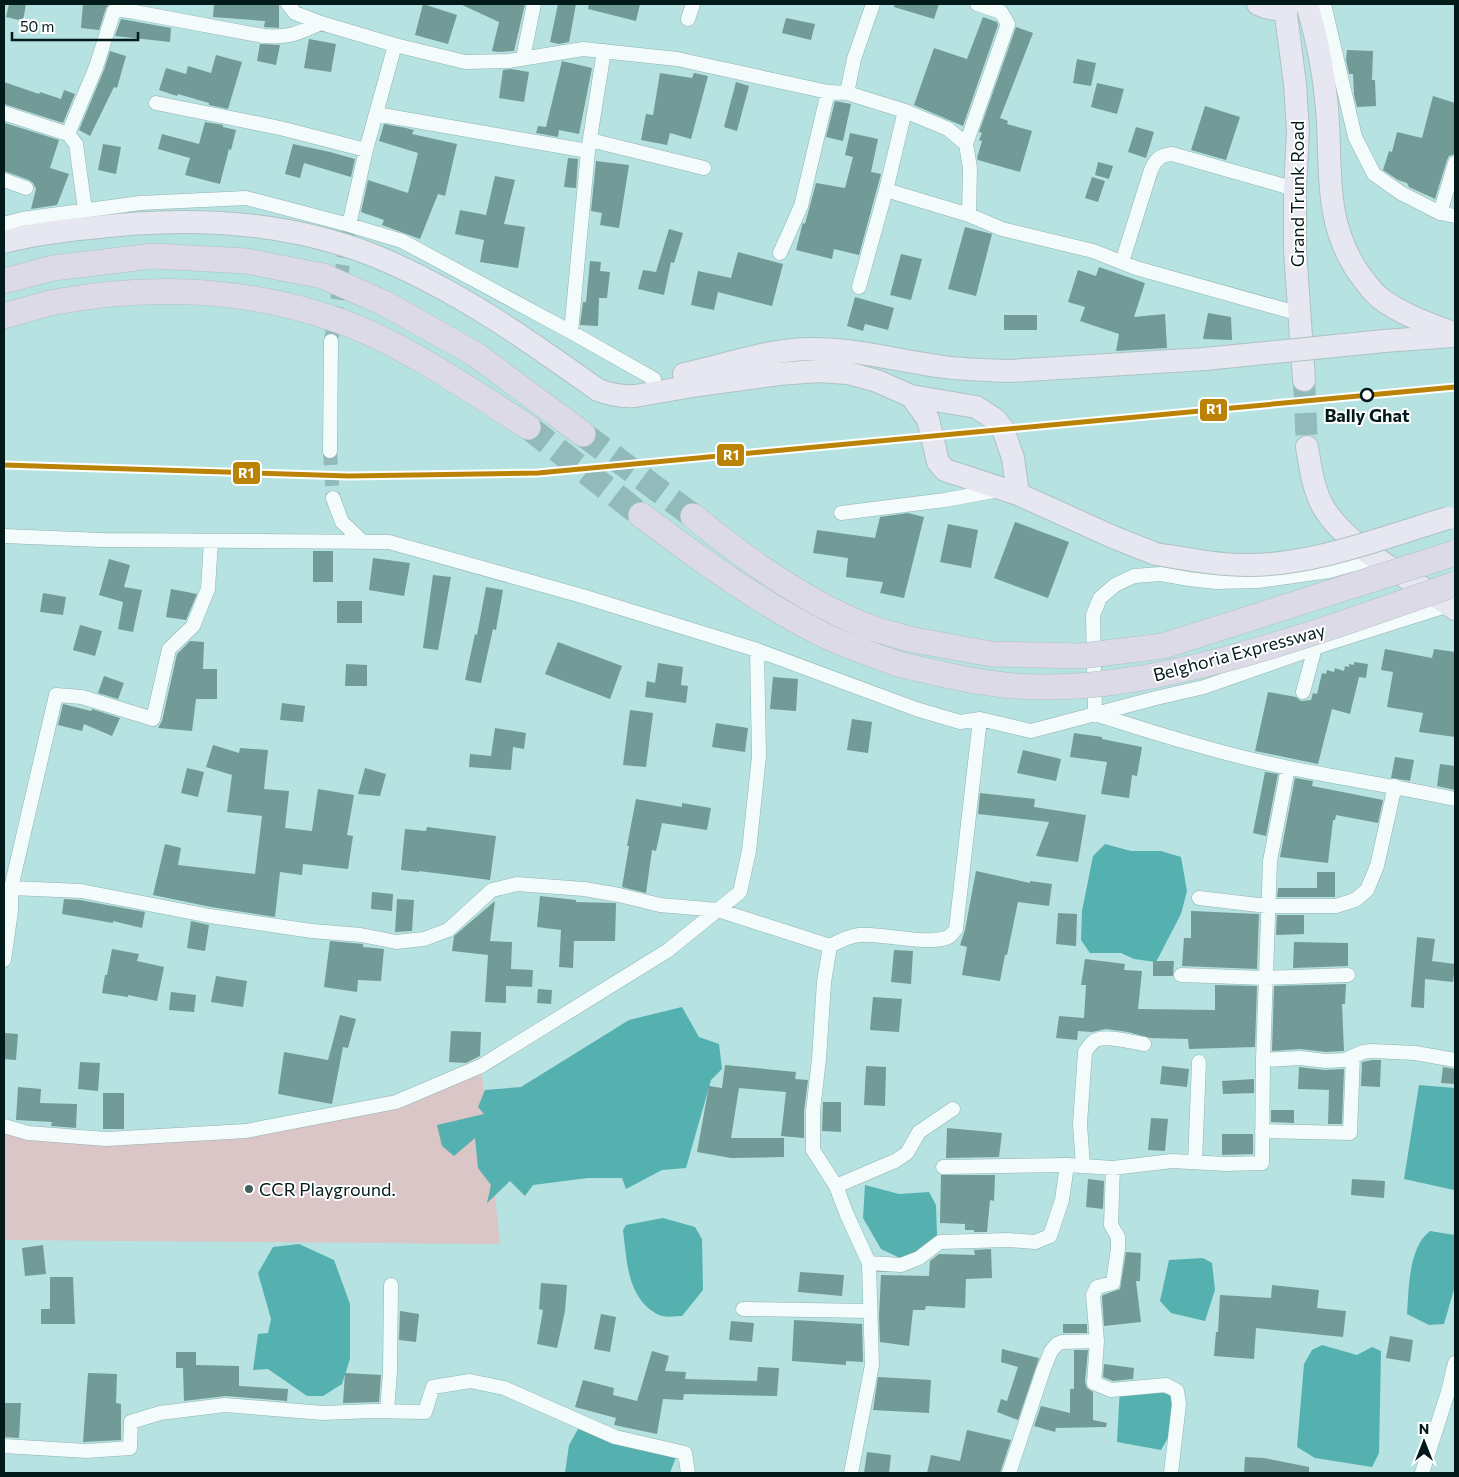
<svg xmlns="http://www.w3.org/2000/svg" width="1459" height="1477" font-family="Commissioner,sans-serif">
	<rect width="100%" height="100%" fill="#b6e2e2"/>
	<path fill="#dac5c7" d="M481,1066l19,178 -496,-4v-114l101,13 141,-8 150,-29z"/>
	<path fill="#55b0b0" d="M1105,844l26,7h30l20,6 6,34 -6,23 -25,48 -22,-3 -13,-6h-31l-9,-13 1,-29 11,-55z
		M682,1007l17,30 20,7 3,25 -11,11 -25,88 -24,2 -36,19 -4,-11h-34l-55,7 -8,11 -15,-15 -23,22 4,-18 -13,-17 -3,-30 -21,18 -12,-10 -5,-21 47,-11 -6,-7 7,-17 36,-3 108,-67z
		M1419,1085l36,3v101l-1,1 -50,-11z
		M865,1185l34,9 30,-2 7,13 1,30 -8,18 -27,6 -21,-10 -18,-31z
		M663,1218l32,9 7,12 1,51 -21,26c-6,0 -17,2 -23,-1 -32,-16 -32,-53 -36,-85l3,-5z
		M1430,1231l25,4v51l-11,38 -15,1 -22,-11c2,-25 1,-66 23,-83z
		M299,1244l35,16 16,44v55l-8,25 -19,12h-16l-39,-27 -15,1 5,-36 10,-1 3,-14 -13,-46 15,-26z
		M1203,1258l9,5 3,27 -10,31 -34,-8 -11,-12 9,-41z
		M1322,1345l35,10 15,-8 9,4 -2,102 -7,14 -57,-9 -18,-11 7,-83 8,-14z
		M1120,1387l56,8v29l-15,26 -44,-8z
		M582,1422l97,27 -9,24h-105l4,-28z"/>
	<path fill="#729a96" d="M9,4h17l-3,17 -17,-4z
		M83,4h26l-3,4 -7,22 -18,-2z
		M214,4h65v24l-15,-1 1,-6 -52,-4z
		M423,4l34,11 -9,29 -33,-9z
		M460,4h65l-11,47 -16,1 -6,-1 7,-29z
		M558,4h18l-7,38 -10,2 -9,-2z
		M589,4h51l-4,17 -48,-12z
		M895,4h44l-5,15 -40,-12z
		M983,17l14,5 1,3 -35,101 -49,-21 20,-57 33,11z
		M786,18l29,6 -4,16 -29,-7z
		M121,19l50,9 -1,14 -55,-6z
		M1016,27l17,6 -33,85 8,3 -1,3 25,7 -12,41 -42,-12 -1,-2 5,-17 -3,-1 3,-7 -3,-1z
		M309,39l27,5 -5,28 -27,-4z
		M260,44l20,1 -4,20 -19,-4z
		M1347,50l26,1 -1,29h3l1,26 -19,1 -3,-12 -1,-21h-4l-3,-14z
		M110,51l16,5 -9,32 -3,-1 -24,49 -11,-6 25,-60z
		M216,55l26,7 -14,47 -19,-4v-2l-31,-9 -1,2 -18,-6 7,-22 20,6 2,-8 23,7z
		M1077,59l19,4 -5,23 -18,-3z
		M562,61l30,7 -13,66 -20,-4 -1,7 -22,-4 2,-7 8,1z
		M511,69l18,3 -5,30 -25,-4 4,-28z
		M660,73l32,5 2,-5 14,3 -17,63 -21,-6 -3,12 -26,-5 5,-26 7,1z
		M4,82l35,12 1,-2 21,7 3,-9 11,4 -12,29 -59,-19z
		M736,82l13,4 -12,45 -13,-4z
		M1097,83l27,6 -7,25 -26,-7z
		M1433,96l22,7v51l-6,2 -2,4 -12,39 -26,-12 -2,-4 -9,-3 -15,-10 6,-19 3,1 5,-20 25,6z
		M835,101l16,3 -8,37 -17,-4z
		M1205,106l35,11 -14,43 -35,-10z
		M205,122l18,3v2l13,3 -5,20 -2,-1 -9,35 -35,-9 5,-17 -32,-9 4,-15 37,10z
		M5,123l54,17 -9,28 19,6 -12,31 -26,4 5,-20 -3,-6 -4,-3 -25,-9v-43z
		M384,124l22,4 8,2 -2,4 45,10 -12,52 -7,-2 -18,45 -38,-14 2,-5 -23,-8 7,-32 40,13 10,-40 -39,-12z
		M1136,127l18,5 -8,26 -18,-6z
		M850,133l28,6 -7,33 10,2 -22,81 -25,-6 -2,10 -36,-9 6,-24 1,-3 2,1 11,-41 29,5 8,-31 -8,-2z
		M103,144l18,3 -5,27 -18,-4z
		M293,144l37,8 25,7 -4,18 -47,-14 -4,15 -15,-4z
		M568,158l10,1 -2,29 -12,-1z
		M596,161l33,4 -10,63 -19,-3 2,-12 -11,-2z
		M1098,162l15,4 -4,13 -14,-4z
		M495,176l20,4 -11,44 21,3 -7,41 -38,-6 4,-22 -29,-6 5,-24 26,5z
		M1092,177l13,4 -7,21 -13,-4z
		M965,227l27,7 -16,62 -28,-7z
		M669,229l14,4 -9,30 -3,-1 -7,33 -26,-6 5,-19 13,2z
		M738,252l45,12 -11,42 -54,-14 -4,18 -23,-5 7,-34 33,7z
		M901,254l21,5 -11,41 -21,-5z
		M590,261l11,1 -1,9 10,1 -3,26h-8l-1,28 -18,-1 3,-23h3z
		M1099,267l46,16 -11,34 31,-3 2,34 -51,3 3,-17 -39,-13 5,-14 -17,-5 10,-32 18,6z
		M855,297l39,11 -6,22 -23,-6 -2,7 -16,-5z
		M1208,313l23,4 1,23 -29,-1z
		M1004,315h33v15h-33z
		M908,513l16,4 -20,81 -24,-5 3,-11 -37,-5 2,-19 -35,-5 4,-23 58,8 5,-21z
		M1015,522l54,20 -21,56 -54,-20z
		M948,524l30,6 -7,38 -31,-6z
		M313,551h20v31h-20z
		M373,558l37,5 -6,33 -35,-6z
		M109,559l21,6 -6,22 18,3 -9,42 -15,-3 5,-27 -24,-7z
		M433,575l18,2 -13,73 -15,-2z
		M486,587l17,3 -7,40 -3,-1 -12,54 -16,-3 10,-46 2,1z
		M171,589l26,5 -11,26 -20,-3z
		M43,593l23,4 -3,18 -23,-3z
		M337,601h25v22h-25z
		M80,625l22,6 -7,25 -22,-6z
		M190,641l14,1 -1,27h14v30h-21l-4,32 -34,-3 4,-7 15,-67z
		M558,642l64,24 -12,33 -65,-25z
		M1385,649l47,9 2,-9 21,3v85l-36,-5 4,-19 -36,-6 6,-35 -12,-2z
		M1354,662l14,2 -2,14 -7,-1 -9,37 -18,-5 -14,55 -63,-13 13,-59 28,5 5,4 10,-1 2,-7 4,1 5,-21 4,1 1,-4 7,2 1,-4 9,3 1,-5 4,1v-3l5,1z
		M658,663l25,4 -2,18 7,1 -2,17 -41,-6 2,-16 8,2z
		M346,664l21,1v21h-22z
		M104,676l20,7 -6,16 -20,-6z
		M773,677l25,2 -2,32 -26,-2z
		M282,703l23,3 -2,16 -23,-2z
		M63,704l28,7 1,-2 28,9 -8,18 -28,-12 -2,7 -24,-6z
		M630,710l23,3 -7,54 -23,-2z
		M852,719l20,3 -4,31 -21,-3z
		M716,723l32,5 -3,24 -33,-5z
		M495,728l31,5 -2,16 -11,-2 -2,23 -42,-3 1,-13 21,2z
		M1074,733l28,4v2l40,8 -5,29 -5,-1 -3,23 -28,-4 6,-32 -37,-5z
		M213,745l26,8 1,-5 28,2 -4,39 25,2 -4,37 27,3 6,-42 36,6 -7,40 6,1 -5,33 -45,-5 -1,11 -22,-3 -5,45 -64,-10 -58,-12 12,-51 16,4 -3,17 77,9 7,-58 -35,-4 5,-37 -26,-8z
		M1023,750l38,9 -5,22 -39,-8z
		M1395,757l19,3 -4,21 -19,-3z
		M1440,764l15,2v24l-18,-4z
		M187,768l17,4 -6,25 -17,-4z
		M365,768l21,6 -6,22 -22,-2z
		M1265,772l13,2 -12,62 -13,-3z
		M1295,778l18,3 -1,5 71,14 -5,23 -42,-8 -1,5h-2l-5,43 -48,-6z
		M980,793l55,6 -1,8 52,8 -8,47 -42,-6 13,-34 -71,-8z
		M636,799l46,8v-4l29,5 -4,22 -45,-7 -6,28 -4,-1 -6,43 -24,-6 7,-41h-2z
		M427,827l69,9 -6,44 -71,-9v1l-18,-2 4,-41 21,2z
		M976,871l54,12v-2l22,3 -3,22 -31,-4 -11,53h-2l-5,26 -38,-6 5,-28 -7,-2 5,-15z
		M1317,872h18v25h-58l1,-9h39z
		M372,892l21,2 -1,17 -21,-2z
		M540,896l36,4v2l40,1 -1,38h-41l-1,27 -14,-1 2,-37 -24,-3z
		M64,899l16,1 65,12 -3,16 -29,-7v2l-51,-9z
		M397,899l17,1 -2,31 -17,1z
		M495,901l-5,40 22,1 -1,27 22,1 -1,17 -26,-1v17l-21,-1 3,-47 -36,-4 2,-15z
		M1191,911l68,3 -2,55 -75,-3 2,-28h7z
		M1058,913l19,1 -1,32 -20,-2z
		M1277,915h27v19l-28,1z
		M191,921l18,4 -4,26 -18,-3z
		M1417,937l18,2 -3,22 23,3 -2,18 -28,-3 -1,29 -13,-1z
		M330,941l33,3v3l21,2 -3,32 -23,-1 -1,12 -33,-5z
		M1294,942l54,1v23l-55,2z
		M112,949l27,5 -2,7 27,6 -7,34 -29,-6v2l-26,-4 3,-18h2z
		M894,950l19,1 -2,33 -20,-2z
		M1085,959l40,5 -1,6 18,1 -4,38 77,1v-25l42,1 -2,61 -66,2 -1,-10 -38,-1 -22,-6 -22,-3 -14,3 -14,-1 -1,9 -21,-2 3,-22 25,2 2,-33h-5z
		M1153,961h21l-1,15h-20z
		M216,976l31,5 -4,26 -32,-5z
		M1346,984l-1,20h-3l2,47 -18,1 -26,-3 -28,2 2,-65z
		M538,989l14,1 -1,14 -14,-1z
		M171,992l25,3 -2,17 -25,-2z
		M873,997l29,2 -3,33 -29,-2z
		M340,1015l16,4 -8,29 -5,-1 -11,57 -54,-10 6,-42 44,8z
		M451,1031l30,1 -1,24 -14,7 -17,-1z
		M4,1033l14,1 -2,26 -12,-1z
		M1372,1060h9l-1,27 -19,-1 1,-24z
		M80,1062l20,1 -2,28 -20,-2z
		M725,1065l71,7 -1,7 13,1 -4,31v27l-23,-2 5,-44 -47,-4 -8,50h53v19l-53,1 -34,-6 12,-66 13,2z
		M866,1066l20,1 -1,39 -21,-1z
		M1162,1066l27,3 -2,18 -27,-3z
		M1299,1067l26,3 19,-1 -2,55h-14l1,-34 -31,-1z
		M1443,1067l12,2v15l-14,-1z
		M1254,1079v14l-31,1 -1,-13z
		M18,1087l23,2 -1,14 37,1 -1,24 -25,-2 1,-4 -36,-2z
		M103,1093h21v36h-21z
		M823,1102h18v30l-19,-1z
		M1271,1110h23v13l-23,-1z
		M1151,1118l17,1 -3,32 -17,-1z
		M947,1128l55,5 -3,24 -53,1z
		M1222,1134h31v20l-31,1z
		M941,1175h54l-1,26 -4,-1 -3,32h-13v-2h-9v-6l-25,-1z
		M1088,1179l16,2 -1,28 -17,-2z
		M1352,1179l33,2 -1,17 -33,-3z
		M43,1245l3,29 -21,2 -3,-28z
		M991,1249l1,29 -26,1 -1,29 -39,-2 -1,4h-12l-4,36 -29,-4 -1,-26 2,-41 48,1 1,-15 9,-7 36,1 -1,-5z
		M1126,1252l15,1 -1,28h-4l5,41 -37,4 -2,-29 1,-2 17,-6z
		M800,1272l44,3 -2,21 -44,-4z
		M50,1277h23l2,47h-34v-15h9z
		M541,1283l26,2 -2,26 -8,37 -20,-4 6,-34 -4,-1z
		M1272,1285l47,5 -2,18 29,3 -3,26 -87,-9 -2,31 -40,-3 2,-24h2l2,-37 51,3z
		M400,1311l19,3 -3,28 -17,-2z
		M601,1314l15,3 -6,35 -16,-3z
		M794,1320l68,4 1,38 -17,-1v4l-54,-4z
		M731,1321l23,2 -2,19 -23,-2z
		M1063,1324h24v9h-24z
		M1390,1336l23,4 -3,22 -24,-4z
		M1002,1349l37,9 -21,62 -21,-8 4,-13 6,2 11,-34 -17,-5z
		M1074,1350h14l-3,32 2,6 6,4v28l14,3 -1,4 -50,1 -1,4 -21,-6 7,-20 29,7v-24h4z
		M652,1351l17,5 -4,15 21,1 -1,7 72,2 1,-14 21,1 -2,28 -93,-2 -1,6 -20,-1 -6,35 -43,-9 2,-7 -41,-11 8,-27 31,8 -1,7 24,6z
		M176,1352h20v13l43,1v20l49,3 -1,12 -61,-5 -42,5 -1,-33h-7z
		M1104,1364l30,4 -1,11 -20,2 -10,-4z
		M88,1373l29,1 -1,29 5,1v36l-38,2z
		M345,1373l36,2 -2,27 -36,1z
		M878,1377l53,3 -2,33 -56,-3z
		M4,1403h17l-2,35 -15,-1z
		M967,1430l44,10 -11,33h-73l4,-18 29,6z
		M867,1452l24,3 -2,18h-25z
		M1245,1457l19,1 45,9v6h-65z"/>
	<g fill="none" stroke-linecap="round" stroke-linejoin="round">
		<path stroke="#92baba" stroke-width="14" stroke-dasharray="14 7" stroke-linecap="butt" d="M331,341l18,-116
			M330,451l3,47"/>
		<path stroke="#92baba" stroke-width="22" stroke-dasharray="22 11" stroke-linecap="butt" d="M1304,380l3,67"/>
		<path stroke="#92baba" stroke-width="25" stroke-dasharray="25 12" stroke-linecap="butt" d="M528,427l113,88
			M583,434l110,82"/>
		<defs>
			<path id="minor" d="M288,4l7,9 26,10 74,22 -29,105 -17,75
				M1324,4l31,133 19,37 27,19 39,20 15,3
				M688,19l5,-15
				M395,45l70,17 43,-1 75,-12 94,10 151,33 19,1 58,18 43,18 18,15 4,24 -1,47 33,14 91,22 43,17 164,46
				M523,58l11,-54
				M847,93l7,-34 19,-55
				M156,103l124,25 86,22
				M4,113l64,21 8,10 9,66
				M376,114l212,37
				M68,134l28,-67 18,-56 7,-1 14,2 129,24c25,2 35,-3 57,-13
				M590,140l114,28
				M966,144l42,-120 -7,-12 -24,-8
				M4,180l22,8
				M886,190l83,25
				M1440,213l15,-50
				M4,224l18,-5 118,-16 106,-5 103,27 53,16 169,91 83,47
				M780,253l21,-47 27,-114
				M1122,262l29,-92c5,-11 9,-15 21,-16l123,35
				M859,287l27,-97 19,-79
				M571,332l17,-181 16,-100
				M330,451l1,-110
				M333,498l9,24 20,19
				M841,513l104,-13 54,-10
				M4,536l98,4 287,2 193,54 175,54 159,59 44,13 20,-3 51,12 125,-33 48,-11 128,-45 117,-37
				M1377,558l-48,13 -71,10 -42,1 -27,-3 -28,-5 -27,2 -19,9 -15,13 -7,17 2,99c63,20 130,41 195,54 55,11 110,19 165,31
				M1303,692l12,-44
				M11,888l70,3 129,25 102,15 49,4 35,7 28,-3 24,-9 44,-40 25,-6 67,5 35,6 41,10 58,5 112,36
				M1199,898l68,8h69l19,-6 12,-10 10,-24 18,-80
				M4,960l7,-49v-23l45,-193 26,2 71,22 16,-70 24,-23 15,-37 3,-48
				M1181,975l85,3 82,-3
				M1263,1060l37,-2 26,3 19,-1 18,-8 9,-1 43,2 40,7
				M4,1126l24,7 78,6 140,-8 150,-29 85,-36 186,-115 73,-59 9,-41 10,-95 -2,-106
				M1262,1131l88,2 3,-77
				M1195,1162l4,-100
				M1083,1166l-3,-42 5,-72c3,-4 6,-10 11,-12 10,-5 36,2 48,4
				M943,1167l124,-2
				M1113,1168l-2,57 7,12v11l-5,35 -16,4 -4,8 4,46 -3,42 17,7 55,-5 11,6 2,13 -8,69
				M836,1186l59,-25 12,-8 12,-21 34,-23
				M869,1263l32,2 18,-7 21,-16 68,-2 27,2 15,-6 12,-36 5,-35 46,3 59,-7 54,3 36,-1 1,-103 7,-199 18,-93
				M743,1309l127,2
				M387,1411l3,-39 1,-87
				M4,1446l83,5 43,-3 1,-26 29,-9 65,-8 98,8 50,-2 52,1 8,-25 37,-6 34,7 111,49 70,16 3,20
				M851,1473l21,-108 -3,-102 -22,-48 -11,-29 -23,-36v-39l6,-52 5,-77 6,-36c9,-5 19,-10 29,-11 24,-2 69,11 89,2 3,-1 5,-5 8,-8l24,-210
				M1009,1473l34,-102 8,-20 6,-7 5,-2 35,-1
				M1422,1473l26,-81 7,-29"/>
			<path id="primary" d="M1258,4c11,5 22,8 32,0
				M1307,4c10,34 17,68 20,104 5,58 -4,109 29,161 7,10 15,22 24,29 22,17 50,26 75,36
				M1285,7l10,77 3,47 -3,58v61l9,130
				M4,242c29,-8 55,-11 85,-14 96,-12 196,-8 286,28 81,33 153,84 223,134 13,5 23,7 37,6l63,-11 81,-11 39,-3 30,2 29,8 34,15 65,11 20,13 7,9 10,29 5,36
				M1384,341l69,-5
				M684,374c43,-9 84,-25 128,-25 43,0 83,11 125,17 24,4 49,4 73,5
				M911,396l17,23 10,43 7,8 73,24 95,43 43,17
				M1307,447c3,19 6,39 14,56 23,45 94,77 134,106"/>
			<path id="motorway" d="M4,281l49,-13 100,-12 93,5 77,15 63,28 89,50 108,80
				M4,316c17,-5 34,-10 51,-14 94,-18 194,-14 285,19 64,23 130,69 188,106
				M641,515c56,42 113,84 175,116 26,14 55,23 82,33
				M693,516c51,42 116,89 179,112 12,4 24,7 37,11"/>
		</defs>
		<use href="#minor" stroke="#90b3b3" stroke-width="15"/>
		<use href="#primary" stroke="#aec2c2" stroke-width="24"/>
		<use href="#motorway" stroke="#aec2c2" stroke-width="26"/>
		<use href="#minor" stroke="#f4fbfb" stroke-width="14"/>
		<use href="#primary" stroke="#e6e7f0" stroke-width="22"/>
		<use href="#motorway" stroke="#dddae7" stroke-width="25"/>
		<defs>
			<path id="primary-bridge" d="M1010,371l195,-12 179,-18
				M1156,554c31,5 61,11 92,11 67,0 136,-28 200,-47"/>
			<path id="motorway-bridge" d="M909,639l82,15 90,2 82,-10 292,-93
				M898,664c47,11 94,23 142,23 62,1 125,-12 186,-28 77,-21 153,-48 229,-75"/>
		</defs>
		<use href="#primary-bridge" stroke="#aec2c2" stroke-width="24" stroke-linecap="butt"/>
		<use href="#motorway-bridge" stroke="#aec2c2" stroke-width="26" stroke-linecap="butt"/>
		<use href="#primary-bridge" stroke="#e6e7f0" stroke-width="22"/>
		<use href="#motorway-bridge" stroke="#dddae7" stroke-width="25"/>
		<defs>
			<path id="rail-1" d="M4,465l345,11 189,-3 917,-86"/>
		</defs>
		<use href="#rail-1" stroke="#fff" stroke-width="9"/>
		<use href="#rail-1" stroke="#ba8306" stroke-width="5"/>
	</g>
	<circle fill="#fff" stroke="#021a1a" stroke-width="2.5" cx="1367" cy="395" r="6"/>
	<circle fill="#416060" stroke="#fff" stroke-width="2" cx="249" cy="1189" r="5"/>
	<g text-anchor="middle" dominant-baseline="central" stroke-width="4" stroke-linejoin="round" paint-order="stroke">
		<g font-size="18" fill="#021a1a" stroke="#fff">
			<text transform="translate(1297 194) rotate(-90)">Grand Trunk Road</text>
			<text transform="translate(1239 652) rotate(-15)">Belghoria Expressway</text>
		</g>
		<g font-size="18" font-weight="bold" fill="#021a1a" stroke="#fff">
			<text x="1367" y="415">Bally Ghat</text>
		</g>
		<g font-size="18" fill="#021a1a" stroke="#fff" text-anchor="start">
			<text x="259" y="1189">CCR Playground.</text>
		</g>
	</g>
	<g stroke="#fff" stroke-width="2">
		<rect x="1199" y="398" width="29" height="24" rx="5" fill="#ba8306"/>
		<rect x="716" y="443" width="29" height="24" rx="5" fill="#ba8306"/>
		<rect x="232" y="461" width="29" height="24" rx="5" fill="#ba8306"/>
	</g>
	<g font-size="14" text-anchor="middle" font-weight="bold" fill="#fff">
		<text x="1214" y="414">R1</text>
		<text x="731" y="460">R1</text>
		<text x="246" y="478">R1</text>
	</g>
	<rect width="1459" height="1477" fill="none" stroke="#021a1a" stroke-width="10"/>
	<g transform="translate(1424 1442)" stroke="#ffffff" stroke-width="4" paint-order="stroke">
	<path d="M0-4L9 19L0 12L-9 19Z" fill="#021a1a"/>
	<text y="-8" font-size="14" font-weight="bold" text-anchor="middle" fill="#021a1a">N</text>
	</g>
	<path d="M12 32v8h126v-8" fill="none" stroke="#021a1a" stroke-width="2.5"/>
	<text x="20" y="32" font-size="15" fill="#021a1a" stroke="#ffffff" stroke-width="4" paint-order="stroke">50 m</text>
</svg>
